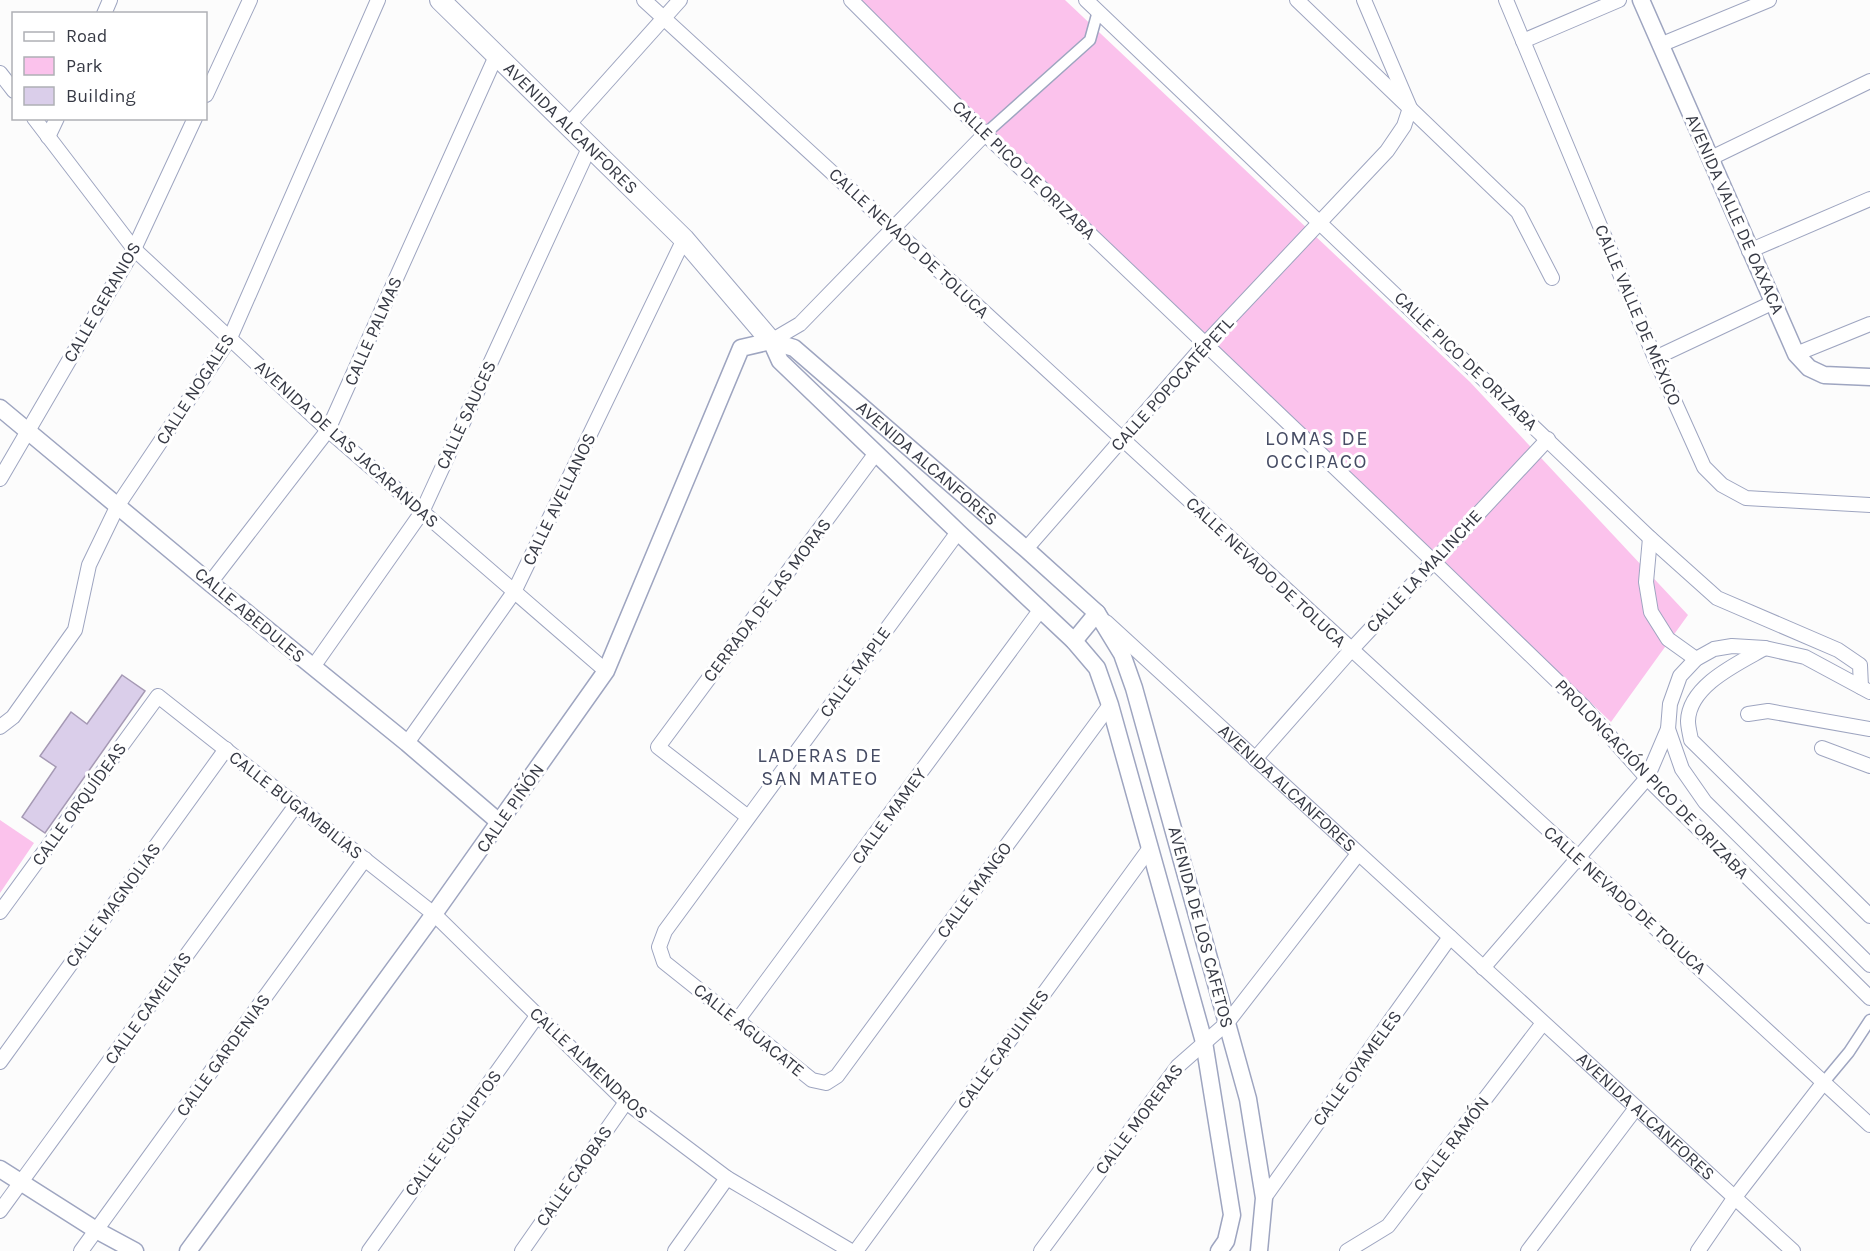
<svg xmlns="http://www.w3.org/2000/svg" width="1870" height="1251" font-family="Karla,sans-serif">
	<rect width="100%" height="100%" fill="#fcfcfc"/>
	<path fill="#fbc2ec" d="M853,0h212l405,382 218,233 -77,107z
		M0,820l34,23 -34,50z"/>
	<path fill="#daceea" stroke="#a599b4" stroke-width="1.5" d="M122,675l23,16 -100,142 -23,-16 34,-50 -16,-11 31,-44 16,12z"/>
	<g fill="none" stroke-linecap="round" stroke-linejoin="round">
		<defs>
			<path id="pedestrian" d="M985,134l105,-94 8,-29
				M1824,1082l25,-30 21,-32"/>
			<g id="minor">
				<path d="M644,0l1226,1125"/>
				<path d="M851,0l134,134 448,427 151,146 63,71 223,220"/>
				<path d="M1086,0l564,538 67,60 121,52 22,15 1,22"/>
				<path d="M1297,0l221,212 34,66"/>
				<path d="M1506,0l149,358 49,109 18,18 24,13 124,7"/>
				<path d="M104,14l6,-14"/>
				<path d="M1523,41l96,-41"/>
				<path d="M1660,45l109,-45"/>
				<path d="M0,73l14,18"/>
				<path d="M206,95l44,-95"/>
				<path d="M34,118l100,131 194,181 278,241"/>
				<path d="M569,124l111,-124"/>
				<path d="M48,137l9,-19"/>
				<path d="M1711,158l159,-77"/>
				<path d="M1749,251l121,-52"/>
				<path d="M771,341l29,-17 185,-190"/>
				<path d="M1796,354l74,-30"/>
				<path d="M1655,358l119,-56"/>
				<path d="M0,479l134,-230 61,-131"/>
				<path d="M958,532l-293,399 -6,16 5,15 148,118 14,3 11,-7 273,-371"/>
				<path d="M1650,538l-4,44 5,30 17,27 28,20"/>
				<path d="M1026,549l180,-206 181,-192 17,-25 6,-18 -46,-108"/>
				<path d="M210,583l118,-153 168,-374"/>
				<path id="s1" d="M1106,622l687,629"/>
				<path d="M1765,648c-26,15 -76,37 -77,73 0,6 2,13 3,19l179,176"/>
				<path d="M313,667l109,-155 168,-366"/>
				<path d="M1748,714l20,-3 102,18"/>
				<path d="M0,727l13,-10 62,-87 14,-65 29,-60 112,-167 148,-338"/>
				<path d="M1668,729l14,40 23,33 165,163"/>
				<path d="M407,743l107,-151 170,-353"/>
				<path d="M1822,748l48,18"/>
				<path d="M1255,759l96,-109 197,-211"/>
				<path d="M748,817l-90,-70 218,-294"/>
				<path d="M0,912l158,-216 276,218 192,188 101,76 124,73"/>
				<path d="M1483,968l164,-190 21,-49 2,-25 10,-28 16,-17 18,-10 18,-3 33,2 40,9 65,35"/>
				<path d="M737,1021l304,-412"/>
				<path d="M0,1062l226,-313"/>
				<path d="M1264,1198l186,-261"/>
				<path d="M0,1211l296,-406"/>
				<path d="M81,1251l284,-392"/>
				<path d="M369,1251l168,-235"/>
				<path d="M522,1251l104,-149"/>
				<path d="M675,1251l52,-73"/>
				<path d="M856,1251l294,-403"/>
				<path d="M1041,1251l137,-185 49,-43 131,-169"/>
				<path d="M1347,1251l41,-25 155,-203"/>
				<path d="M1528,1251l108,-143"/>
				<path d="M1698,1251l37,-54 89,-115"/>
			</g>
			<g id="tertiary">
				<path d="M1641,0l155,354 13,14 15,7 46,2"/>
				<path id="s2" d="M771,341l23,7 232,201 71,64 25,41 12,34 114,411 16,99 -5,53"/>
				<path d="M771,341l9,20 178,171 116,109 23,27 13,37 94,337 28,173 -6,26 -7,10"/>
				<path d="M0,408l210,175 197,160 92,79"/>
				<path d="M1074,641l23,-28"/>
				<path d="M0,1169l96,61 39,21"/>
				<path d="M188,1251l246,-337 172,-243 135,-323 30,-7"/>
			</g>
			<g id="secondary">
				<path id="s3" d="M440,0l244,239 87,102"/>
			</g>
		</defs>
		<use href="#pedestrian" stroke="#9ea5c0" stroke-width="13"/>
		<use href="#minor" stroke="#9ea5c0" stroke-width="16"/>
		<use href="#tertiary" stroke="#9ea5c0" stroke-width="19"/>
		<use href="#secondary" stroke="#9ea5c0" stroke-width="22"/>
		<use href="#pedestrian" stroke="#fff" stroke-width="10"/>
		<use href="#minor" stroke="#fff" stroke-width="14"/>
		<use href="#tertiary" stroke="#fff" stroke-width="16"/>
		<use href="#secondary" stroke="#fff" stroke-width="20"/>
	</g>
	<g text-anchor="middle" dominant-baseline="central" stroke-width="6" stroke-linejoin="round" paint-order="stroke">
		<g font-size="18" fill="#373a45" stroke="#fff">
			<text stroke="none"><textPath href="#s3" startOffset="183">AVENIDA ALCANFORES</textPath></text>
			<text transform="translate(1024 170) rotate(44)">CALLE PICO DE ORIZABA</text>
			<text transform="translate(1735 214) rotate(66)">AVENIDA VALLE DE OAXACA</text>
			<text transform="translate(909 243) rotate(43)">CALLE NEVADO DE TOLUCA</text>
			<text transform="translate(102 302) rotate(-60)">CALLE GERANIOS</text>
			<text transform="translate(1638 315) rotate(67)">CALLE VALLE DE MÉXICO</text>
			<text transform="translate(373 331) rotate(-66)">CALLE PALMAS</text>
			<text transform="translate(1466 361) rotate(44)">CALLE PICO DE ORIZABA</text>
			<text transform="translate(1172 384) rotate(-48)">CALLE POPOCATÉPETL</text>
			<text transform="translate(195 389) rotate(-57)">CALLE NOGALES</text>
			<text transform="translate(466 415) rotate(-65)">CALLE SAUCES</text>
			<text transform="translate(347 444) rotate(42)">AVENIDA DE LAS JACARANDAS</text>
			<text stroke="none"><textPath href="#s2" startOffset="200">AVENIDA ALCANFORES</textPath></text>
			<text transform="translate(559 499) rotate(-64)">CALLE AVELLANOS</text>
			<text transform="translate(1424 571) rotate(-47)">CALLE LA MALINCHE</text>
			<text transform="translate(1266 572) rotate(43)">CALLE NEVADO DE TOLUCA</text>
			<text transform="translate(767 600) rotate(-53)">CERRADA DE LAS MORAS</text>
			<text transform="translate(250 615) rotate(40)">CALLE ABEDULES</text>
			<text transform="translate(855 672) rotate(-54)">CALLE MAPLE</text>
			<text transform="translate(1652 779) rotate(46)">PROLONGACIÓN PICO DE ORIZABA</text>
			<text stroke="none"><textPath href="#s1" startOffset="246">AVENIDA ALCANFORES</textPath></text>
			<text transform="translate(79 804) rotate(-54)">CALLE ORQUÍDEAS</text>
			<text transform="translate(296 805) rotate(38)">CALLE BUGAMBILIAS</text>
			<text transform="translate(510 808) rotate(-55)">CALLE PIÑÓN</text>
			<text transform="translate(889 816) rotate(-54)">CALLE MAMEY</text>
			<text transform="translate(974 890) rotate(-54)">CALLE MANGO</text>
			<text transform="translate(1625 900) rotate(42)">CALLE NEVADO DE TOLUCA</text>
			<text transform="translate(113 905) rotate(-54)">CALLE MAGNOLIAS</text>
			<text transform="translate(1201 927) rotate(75)">AVENIDA DE LOS CAFETOS</text>
			<text transform="translate(148 1008) rotate(-54)">CALLE CAMELIAS</text>
			<text transform="translate(749 1030) rotate(39)">CALLE AGUACATE</text>
			<text transform="translate(1003 1049) rotate(-54)">CALLE CAPULINES</text>
			<text transform="translate(223 1055) rotate(-54)">CALLE GARDENIAS</text>
			<text transform="translate(589 1063) rotate(43)">CALLE ALMENDROS</text>
			<text transform="translate(1357 1068) rotate(-54)">CALLE OYAMELES</text>
			<text stroke="none"><textPath href="#s1" startOffset="732">AVENIDA ALCANFORES</textPath></text>
			<text transform="translate(1139 1119) rotate(-53)">CALLE MORERAS</text>
			<text transform="translate(453 1133) rotate(-54)">CALLE EUCALIPTOS</text>
			<text transform="translate(1451 1144) rotate(-53)">CALLE RAMÓN</text>
			<text transform="translate(574 1176) rotate(-55)">CALLE CAOBAS</text>
		</g>
		<g font-size="20" letter-spacing="1.5" fill="#464c64" stroke="#fff">
			<text x="1317" y="438">LOMAS DE<tspan x="1317" dy="23">OCCIPACO</tspan></text>
			<text x="820" y="755">LADERAS DE<tspan x="820" dy="23">SAN MATEO</tspan></text>
		</g>
	</g>
	<rect x="12" y="12" width="195" height="108" fill="#ffffff" stroke="#afb0b5" stroke-width="1.5"/>
	<rect x="24" y="32" width="30" height="9" fill="#ffffff" stroke="#afb0b5" stroke-width="1.5"/>
	<text x="66" y="42" font-size="18" fill="#373a45">Road</text>
	<rect x="24" y="57" width="30" height="18" fill="#fbc2ec" stroke="#afb0b5" stroke-width="1.5"/>
	<text x="66" y="72" font-size="18" fill="#373a45">Park</text>
	<rect x="24" y="87" width="30" height="18" fill="#daceea" stroke="#afb0b5" stroke-width="1.5"/>
	<text x="66" y="102" font-size="18" fill="#373a45">Building</text>
</svg>
